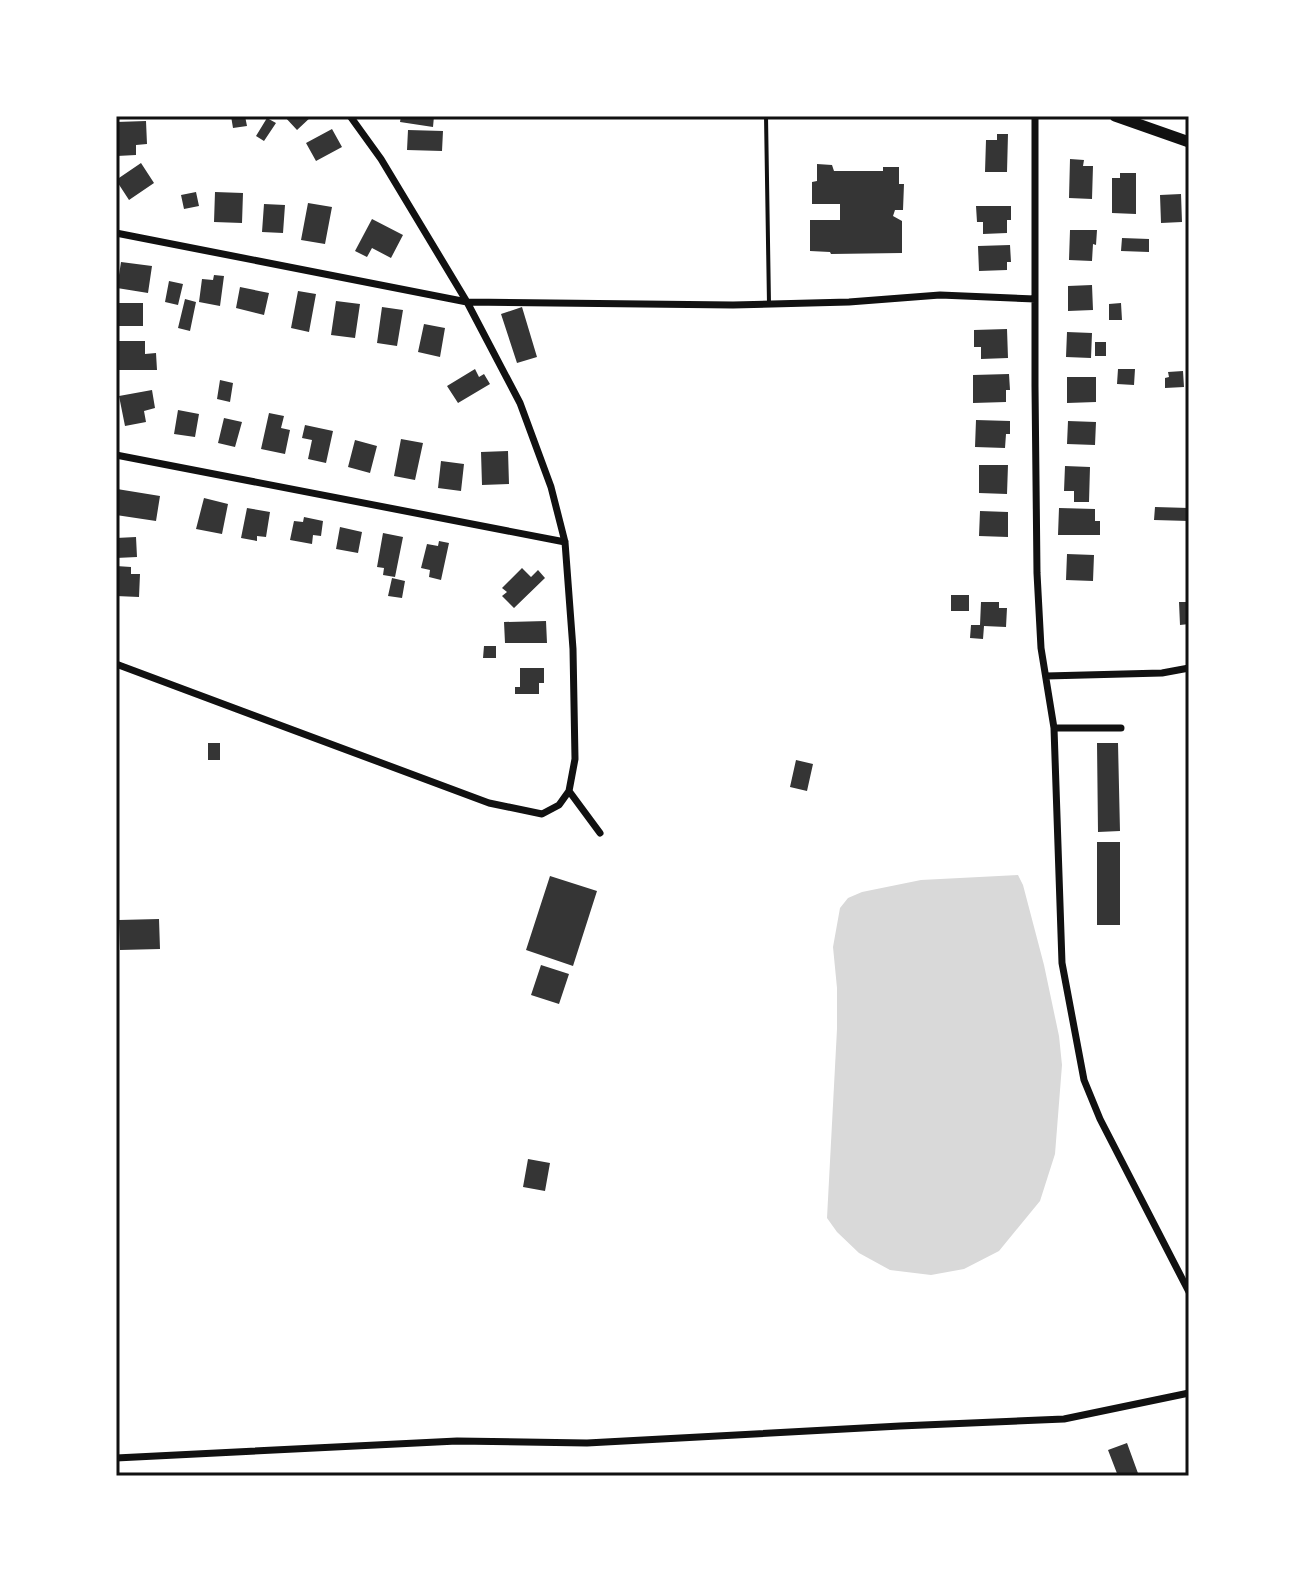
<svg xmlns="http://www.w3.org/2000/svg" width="1305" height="1592" font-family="'Archivo Narrow',sans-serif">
	<rect width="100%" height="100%" fill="#fff"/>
	<path fill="#d9d9d9" d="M1018,875l5,10 21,80 15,71 3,29 -7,89 -15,47 -41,50 -35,18 -33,6 -41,-5 -31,-17 -22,-21 -10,-14 10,-189v-41l-4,-41 7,-39 8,-10 14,-6 59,-12z"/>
	<path fill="#353535" d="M231,116h14l2,10 -14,2z
		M284,116h28l-15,14z
		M401,116h33l-1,11 -33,-5z
		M267,118l9,5 -12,18 -8,-5z
		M146,121l1,23 -11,1v10l-19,1 -1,-34z
		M332,129l10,18 -26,14 -10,-18z
		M408,130l35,1 -1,20 -35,-1z
		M997,134h11l-1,38h-22l1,-32h11z
		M1070,159l14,1 -1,6h10l-1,33 -23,-1z
		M141,163l13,20 -25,17 -13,-20z
		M817,164l15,1 2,6h49v-4h16v17h5l-1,26h-8l-2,6 9,5v32l-71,1 -1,-2 -20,-1v-31h30v-16h-28v-22l5,-1z
		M1120,173h16v41l-24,-1v-35h8z
		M196,192l3,14 -15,3 -3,-14z
		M215,192l28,1 -1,30 -28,-1z
		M1181,194l1,28 -21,1 -1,-28z
		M308,203l24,4 -7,37 -24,-4z
		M264,204l21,1 -2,28 -21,-1z
		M976,206h35v14h-4v13l-24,1v-12h-6z
		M372,219l31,16 -12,23 -19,-10 -5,9 -12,-6z
		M1070,230h27l-1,15 -3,-1 -1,17 -23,-1z
		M1122,238l27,1v13l-28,-1z
		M1010,245l1,17h-4v8l-28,1 -1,-25z
		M121,262l31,4 -4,27 -31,-5z
		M214,275l10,1 -4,30 -21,-4 3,-23 11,1z
		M169,281l14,3 -5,21 -13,-3z
		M1092,285l1,25 -25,1v-25z
		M240,287l29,6 -5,22 -28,-7z
		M298,291l18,3 -7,38 -18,-4z
		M185,299l11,3 -6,29 -12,-3z
		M336,301l24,3 -5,34 -24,-3z
		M116,303h27v23h-27z
		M1121,303l1,17h-13v-16z
		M382,307l21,3 -6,36 -20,-3z
		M522,307l15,50 -20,6 -16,-49z
		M424,324l21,4 -5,29 -22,-5z
		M1007,329l1,29 -27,1v-12h-7v-17z
		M1067,332l25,1 -1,25 -25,-1z
		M116,341h29v13l11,-1 1,17h-41z
		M1095,342h11v14h-11z
		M475,369l4,8 5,-3 6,10 -32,19 -11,-17z
		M1118,369h17l-1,16 -17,-1z
		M1183,371l1,16 -19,1v-10l4,-1 -1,-5z
		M1009,374l1,16h-4v12l-33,1v-28z
		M1067,377h29v25l-29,1z
		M220,380l13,3 -3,19 -13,-3z
		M152,390l3,18 -11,3 2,11 -21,4 -6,-30z
		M178,410l21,4 -4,23 -21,-3z
		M269,413l15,3 -3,12 9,2 -5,24 -24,-5z
		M224,418l18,4 -7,25 -17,-4z
		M976,420l34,1v13h-4l-1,14 -30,-1z
		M1068,421l28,1 -1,23 -28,-1z
		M305,425l28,6 -7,32 -18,-4 4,-19 -10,-2z
		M401,439l22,4 -8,37 -21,-4z
		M355,440l22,6 -7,27 -22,-6z
		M508,451l1,33 -27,1 -1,-33z
		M441,461l23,3 -3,27 -23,-3z
		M979,465h29l-1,29 -28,-1z
		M1065,466l25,1 -1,35h-15v-11h-10z
		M117,489l43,7 -4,25 -40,-6z
		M204,498l24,6 -6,30 -26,-5z
		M1155,507l34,1v13l-35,-1z
		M247,508l23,4 -4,25 -9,-1v5l-16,-3z
		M1059,508l36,1v12h5v14h-42z
		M980,511l28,1v25l-29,-1z
		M304,517l19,4 -2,15 -8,-1 -1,9 -22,-4 4,-19 9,1z
		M340,527l22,5 -4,21 -22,-4z
		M383,533l20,4 -8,40 -12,-2 1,-7 -7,-1z
		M136,537l1,20 -21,1v-20z
		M439,541l10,2 -8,37 -12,-3 1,-7 -9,-2 6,-24 11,2z
		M1067,554l27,1 -1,26 -27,-1z
		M116,566l15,1v7h9l-1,23 -23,-1z
		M522,568l9,9 7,-7 7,8 -31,30 -12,-12 5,-4 -5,-4z
		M392,578l13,3 -3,17 -14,-2z
		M951,595h18v16h-18z
		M981,602h18v6h8l-1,19 -22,-1 -1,13 -13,-1 1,-13h9z
		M1179,602h10v22l-9,1z
		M546,621l1,22h-42l-1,-21z
		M484,646h12v12h-13z
		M520,668h24v15h-5v11h-24v-7h5z
		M208,743h12v17h-12z
		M1097,743h21l2,88 -22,1z
		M796,760l17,4 -6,27 -17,-4z
		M1097,842h23v83h-23z
		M550,876l47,15 -24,75 -47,-16z
		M159,919l1,30 -40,1 -1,-30z
		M541,965l28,9 -10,30 -28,-9z
		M528,1159l22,4 -5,28 -22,-4z
		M1127,1443l12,33h-21l-10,-26z"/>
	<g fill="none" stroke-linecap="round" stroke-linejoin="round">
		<path stroke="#111" stroke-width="4" d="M766,116l3,188"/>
		<path stroke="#111" stroke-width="7" d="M1035,116v270l2,187 4,75 13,80 8,235 22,117 16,39 89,173
			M116,233l351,69 266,3 116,-3 91,-7 95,4
			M116,455l449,87
			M116,664l373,139 53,11 17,-9 10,-14 6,-32 -2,-110 -8,-107 -14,-55 -31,-84 -53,-101 -86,-143 -31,-43
			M1046,676l116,-3 27,-5
			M1054,728h67
			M569,791l31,42
			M116,1458l341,-17 130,2 313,-17 164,-7 125,-26"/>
		<path stroke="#111" stroke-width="11" d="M1115,116l74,26"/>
	</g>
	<rect width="1305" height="1592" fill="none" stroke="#ffffff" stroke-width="236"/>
	<rect x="118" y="118" width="1069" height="1356" fill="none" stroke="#111" stroke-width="3"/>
</svg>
